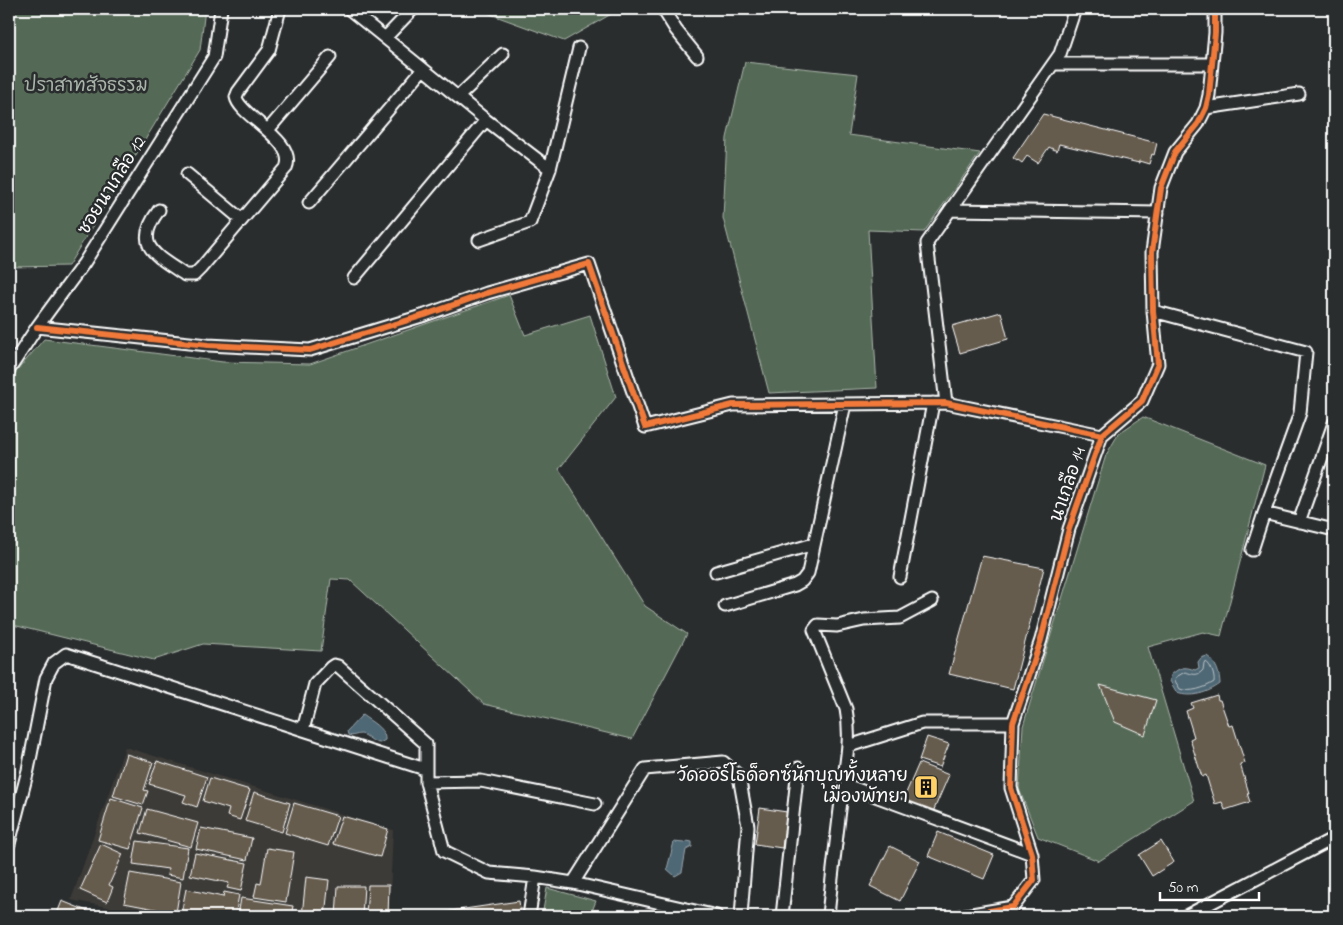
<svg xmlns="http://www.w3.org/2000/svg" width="1343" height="925" font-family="'Indie Flower','Playpen Sans Thai',sans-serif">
	<rect width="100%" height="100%" fill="#2a2d2e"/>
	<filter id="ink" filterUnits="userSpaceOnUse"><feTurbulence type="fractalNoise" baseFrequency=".02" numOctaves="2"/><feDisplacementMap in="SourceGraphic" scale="10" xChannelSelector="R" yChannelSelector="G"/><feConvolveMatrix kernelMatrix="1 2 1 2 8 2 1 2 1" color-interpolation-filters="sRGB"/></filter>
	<g filter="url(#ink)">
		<path fill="#3c3b37" d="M125,747l268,83 -4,86h-234l-84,-16z"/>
		<path fill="#556b57" stroke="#aab5ab" d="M9,9h196l-5,41 -132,216 -59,1z
			M480,9h140l-56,32 -74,-27z
			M745,62l113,12 -9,61 131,18 -56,79 -56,-2 9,158 -108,5 -46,-175 4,-80z
			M509,295l16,40 65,-20 26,82 -57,72 86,137 42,28 -55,105 -148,-35 -134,-124 -19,-1 -10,72 -118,-7 -49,16 -145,-36v-244l35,-41 179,23 87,2z
			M1143,417l122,48 -44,171 -18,-4 -55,15 46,154 -95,60 -61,-24 -19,-48 4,-63 83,-271 13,-22z
			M547,888l49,13 -6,15h-48z"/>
		<path fill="#506875" stroke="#96a4ac" d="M1207,656c9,6 13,18 13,28 -12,9 -29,14 -43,9l-7,-12 1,-6c9,-8 13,-9 24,-5l4,-2 -1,-6 3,-4z
			M362,715c8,6 24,14 23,25l-5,3c-8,0 -12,-8 -19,-9 -6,0 -7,3 -13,1l-1,-4z
			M687,841l5,1v5l-6,3 -4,22 -7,4 -8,-7 7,-27 10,1z"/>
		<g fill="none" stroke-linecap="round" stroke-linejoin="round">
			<path stroke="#b9c3c8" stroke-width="1" d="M1206,662c5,2 9,15 8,20 -9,6 -24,11 -34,7l-5,-8 1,-4 9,-5c8,2 12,5 18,-2l1,-7z"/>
		</g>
		<path fill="#665b4d" stroke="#fff" d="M1043,114l114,29 -3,12 -2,-1 -3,10 -10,-3v2l-80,-19 -2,7 -8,-4 -11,16 -11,-7 -5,7 -4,-3 -1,1 -4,-3z
			M1001,312l7,27 -48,14 -8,-27z
			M982,556l62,12 -31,121 -64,-15z
			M1100,685l56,15 -11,35 -30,-13z
			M1217,695l1,5h2l9,26 4,-1 12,38 -5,1 9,29h-2l3,9 -25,8 -3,-8 -7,2 -9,-29 -4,2 -12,-38 4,-2 -8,-26 7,-3 -2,-5z
			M927,737l22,7 -9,23 -21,-7z
			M126,754l27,8 -9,28 4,1 -5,14 -30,-9z
			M157,761l50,16 -10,30 -14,-5 3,-7 -37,-11z
			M919,763l30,12 -16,37 -30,-12z
			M210,778l40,12 -10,30 -13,-4 2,-7 -26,-8z
			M254,792l36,11 -8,29 -37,-11z
			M111,798l32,10 -13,41 -32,-9z
			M294,803l44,13 -10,30 -43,-13z
			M760,808l27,4 -5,36 -27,-4z
			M147,809l51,14 -7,24 -51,-14z
			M342,816l46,13 -8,28 -47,-13z
			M201,828l51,10 -5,22 -51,-11z
			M938,832l56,23 -10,24 -56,-23z
			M137,841l51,7 -5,30 -16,-3 1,-6 -35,-5z
			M1161,841l13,21 -22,14 -13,-21z
			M101,844l22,10 -14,31 4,2 -6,15 -27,-12z
			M890,846l30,15 -20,40 -30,-15z
			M267,848l27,4 -8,50 -32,-5 3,-14 4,1z
			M195,853l52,10 -6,28 -14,-3 2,-5 -39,-8z
			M130,873l51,9 -5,31 -52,-10z
			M306,877l23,3 -4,36h-23z
			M368,885h21l-1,31h-22z
			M338,886h26l-2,30h-26z
			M186,889l37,8 1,-5 15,3 -4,21h-44l-10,-2z
			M241,898l52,8 -2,10h-53z
			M62,901l25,10 -2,5h-29z
			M519,901l2,15h-104z"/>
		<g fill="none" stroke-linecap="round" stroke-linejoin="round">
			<defs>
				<path id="street" d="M349,9l36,29 28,-29
					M663,9l13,21 21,26
					M385,38l101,82 64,49 29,-121
					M1054,64h158
					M458,97l45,-43
					M1206,108l93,-14
					M268,130l62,-73
					M187,174l55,46
					M309,203l114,-134
					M159,210c-27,36 -3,45 26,65h9l7,-7 85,-100c12,-27 -47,-52 -50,-71l2,-5 31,-42 11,-41
					M950,210l208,3
					M479,240l51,-18 20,-53
					M354,278l132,-158
					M1153,311l153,41 -6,61 -36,100 -12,37
					M37,327l171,18 102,5 115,-35 62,-22 102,-29 56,163 88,-22 213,-2 156,32
					M9,370l28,-43 47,-64 130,-206 7,-48
					M946,403l-19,-160 133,-189 15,-45
					M1264,513l70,17
					M1299,522l35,-99
					M716,572l98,-28
					M900,577l33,-174
					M725,606l70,-21 7,-4 6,-8 37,-169
					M303,730l12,-46 16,-17 3,-2 4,1 88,78v38l18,69 45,22 46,4 38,6 144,33
					M849,746l73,-23h91
					M426,782l55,-1 114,23
					M843,784l189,70
					M9,844l19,-74 18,-92 8,-15 12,-9 359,115
					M573,883l72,-114 78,-7 16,14 9,50 -7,90
					M529,916l6,-39
					M782,916l16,-148
					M828,916c4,-41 9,-82 14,-123 3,-29 10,-53 4,-84l-32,-79 4,-5 19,1 27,-6 36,-2 32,-17
					M960,916l53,-9 21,-27 -2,-26 -21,-66 2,-65 28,-83 28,-111 33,-94 40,-34 16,-37 -5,-53 -1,-59 9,-64 14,-36 23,-28 8,-16 3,-13 6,-62v-24
					M1186,916l148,-78"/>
			</defs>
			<use href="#street" stroke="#fff" stroke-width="15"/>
			<use href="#street" stroke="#2a2d2e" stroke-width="11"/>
			<defs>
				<path id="cycleway" d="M37,327l171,18 102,5 115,-35 62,-22 102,-29 56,163 88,-22 213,-2 156,32
					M960,916l53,-9 21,-27 -2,-26 -21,-66 2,-65 28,-83 28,-111 33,-94 40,-34 16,-37 -5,-53 -1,-59 9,-64 14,-36 23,-28 8,-16 3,-13 6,-62v-24"/>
			</defs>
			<use href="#cycleway" stroke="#2a2d2e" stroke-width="9"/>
			<use href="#cycleway" stroke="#f17a3a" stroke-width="6"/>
		</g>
	</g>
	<defs>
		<symbol id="building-square" viewBox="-11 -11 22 22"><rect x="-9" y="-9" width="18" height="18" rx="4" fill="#ffd166" stroke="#2a2d2e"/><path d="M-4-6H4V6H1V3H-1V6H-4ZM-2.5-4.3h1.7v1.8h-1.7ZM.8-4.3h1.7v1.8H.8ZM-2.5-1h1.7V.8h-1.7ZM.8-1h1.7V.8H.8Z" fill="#111"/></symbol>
	</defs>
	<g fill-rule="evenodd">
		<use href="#building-square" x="912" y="773" width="28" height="28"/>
	</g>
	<g text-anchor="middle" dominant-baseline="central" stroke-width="5" stroke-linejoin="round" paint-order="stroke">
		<g font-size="18" fill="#aab5ab" stroke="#2a2d2e">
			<text x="86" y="87">ปราสาทสัจธรรม</text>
		</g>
		<g font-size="18" fill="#fff" stroke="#2a2d2e">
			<text transform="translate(113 186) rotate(-58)">ซอยนาเกลือ 12</text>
			<text transform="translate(1069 485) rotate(-71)">นาเกลือ 14</text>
		</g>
		<g font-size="18" fill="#fff" stroke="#2a2d2e" text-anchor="end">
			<text x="908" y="777">วัดออร์โธด็อกซ์นักบุญทั้งหลาย<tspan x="908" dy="21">เมืองพัทยา</tspan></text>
		</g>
	</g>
	<rect width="1343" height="925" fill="none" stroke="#2a2d2e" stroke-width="30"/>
	<rect x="15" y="15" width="1313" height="895" fill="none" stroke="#fff" stroke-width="2" filter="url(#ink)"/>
	<path d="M1160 892v8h99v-8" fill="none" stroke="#ffffff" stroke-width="2.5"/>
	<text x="1168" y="892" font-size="15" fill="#ffffff" stroke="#2a2d2e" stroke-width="4" paint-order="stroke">50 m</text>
</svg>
